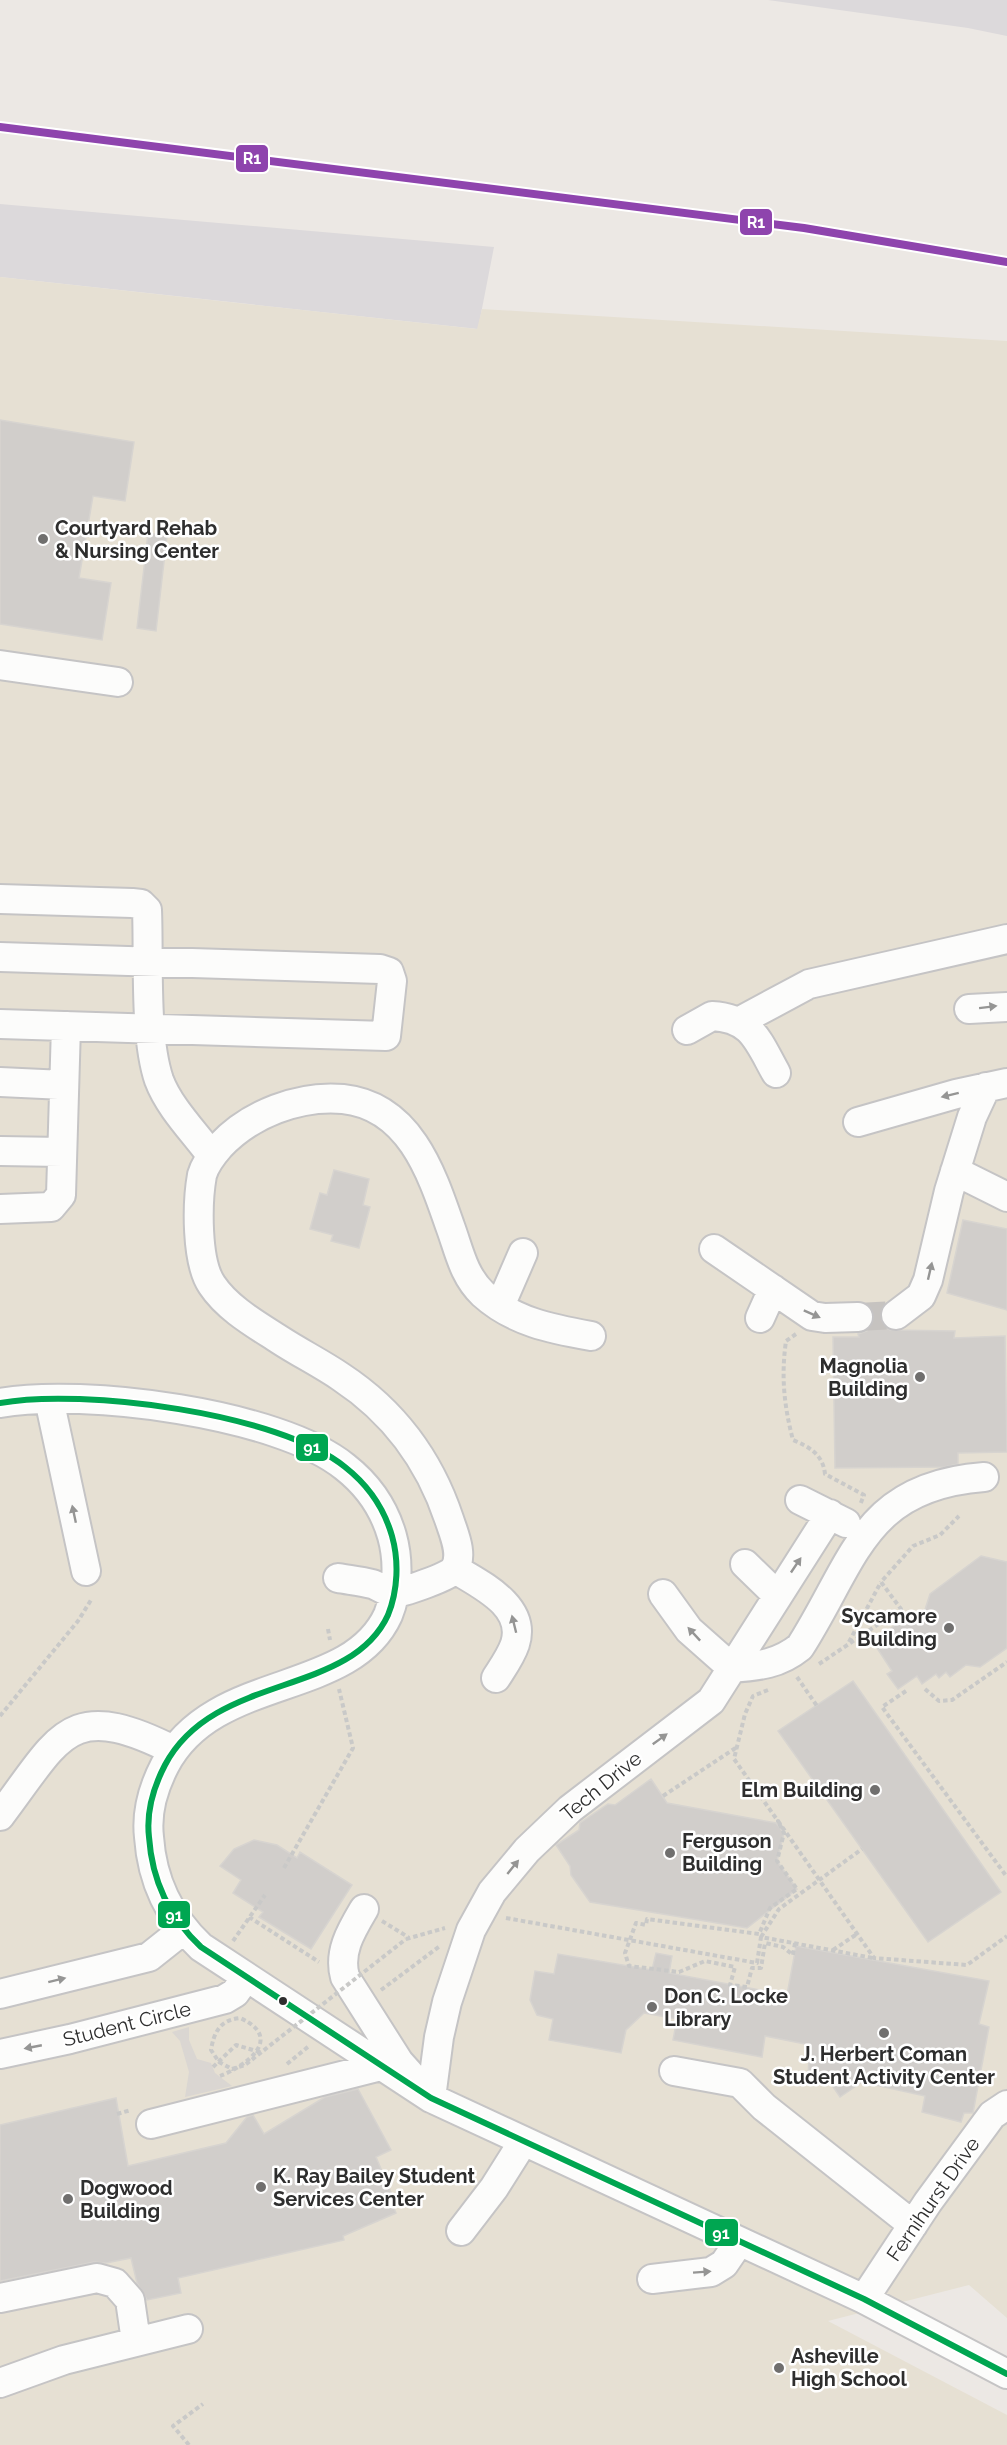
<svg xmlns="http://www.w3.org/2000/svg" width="1007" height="2445" font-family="Raleway,sans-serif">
	<rect width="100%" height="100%" fill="#ece8e4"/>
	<path fill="#dcd9db" d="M768,0h239v36l-39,-8z
		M0,204l494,43 -16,82 -478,-52z"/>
	<path fill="#e6e0d3" d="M0,277l477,52 5,-20 525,32v1977l-38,-33 -141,36 179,94v30h-1007z"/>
	<path fill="#dad6d2" d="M189,2027v13l8,19 14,4 4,10 17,13 -47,11 4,-25 -9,-31 -8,-9z"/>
	<path fill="#d1cecb" stroke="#d7d4d0" stroke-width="1.5" d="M0,420l134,22 -9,59 -32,-5 -14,82 32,5 -9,57 -102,-16z
		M148,533l19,3 -11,95 -19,-3z
		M334,1170l35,9 -6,26 7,2 -11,41 -28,-7 2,-6 -23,-6 10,-36 7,2z
		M963,1220l44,9v81l-60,-17z
		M868,1305h16l-4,13 3,7 7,5 65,1 -1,7 51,-2 2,116 -49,1v11l-14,3 -109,1 -2,-131h26l-1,-3 9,-3 7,-14z
		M981,1556l26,6v86l-27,19 -14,-2 -16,12 -4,-5 -7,6 -3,-4 -14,10 -5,-8 -19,13 -11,-15 5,-3 -19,-29 39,-30 11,4 7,-22z
		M853,1681l148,211 -73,50 -150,-211z
		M651,1779l16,24 109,20 8,10 -7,28 20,28 -50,39 -157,-26 -19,-27 -1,-9 -14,-21 23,-15 1,-7 28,-19 7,1z
		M254,1840l23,5 20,13 3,-6 52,33 -41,64 -52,-32 4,-5 -30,-19 8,-13 -21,-14 14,-17z
		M796,1946l193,35 -10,43 10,3 -16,86h-9l-3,9 -39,-10 3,-16 -63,-14 -22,15 -13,-19 -19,-3 2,-30 -45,-9 -3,21 -89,-17 4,-21 -33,-6 -18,17 -5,23 -72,-13 4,-21 -16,-4 -7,-15 5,-29 19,3 4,-20 94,16 4,-17 16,3 -3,17 118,22z
		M358,2089l33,61 -15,7 17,40 -3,1 6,15 -53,23 1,4 -166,38 3,15 -34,7 -10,-17 -6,-25 -25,5 -12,-1 -94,19v-156l116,-27 12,68 98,-23 21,-26 6,-2 11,19 61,-37z"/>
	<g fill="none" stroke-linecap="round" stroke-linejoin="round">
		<path stroke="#c6c3c0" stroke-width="28" stroke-dasharray="28 14" stroke-linecap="butt" d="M858,1317l38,-2"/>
		<defs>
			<path id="minor" d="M0,665l118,17
				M0,899l132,4 9,1 6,6c2,47 -3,126 12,170 10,27 35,52 52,75
				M0,957l380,12 9,3 3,9 -6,55 -386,-12
				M969,1009l38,-2
				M740,1021l69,-37 198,-45
				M687,1030l25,-14c40,2 46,25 64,57
				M0,1082l64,3
				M858,1122l98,-28 51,-11
				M0,1151l62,1
				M955,1171l52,26
				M0,1209l51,-2 10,-12 5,-169
				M714,1249l98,67 13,2 33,-1
				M500,1306l23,-53
				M896,1315l25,-19 7,-16 21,-89 23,-74 14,-30
				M760,1318l13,-29
				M49,1399l37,172
				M0,1403c83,-15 279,10 345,64 23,18 39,41 47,69 7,25 6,54 -4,79 -38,83 -174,57 -223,150 -12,23 -19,46 -16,72 3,44 20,80 52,110l230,151 433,201 143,75
				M800,1500l46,23
				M745,1564l32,31
				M455,1569c26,16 72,37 60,75 -4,12 -12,23 -19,34
				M338,1578c11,2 23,3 34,6 7,2 16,9 22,9 8,0 56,-17 60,-23 10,-14 0,-36 -5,-51 -20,-60 -55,-107 -108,-142 -19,-13 -41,-24 -61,-37 -23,-15 -52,-31 -68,-55 -16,-23 -15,-82 -10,-110 3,-11 11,-21 18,-29 30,-32 79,-51 123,-47 66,7 88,72 107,127 9,24 13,49 33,68 31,28 69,35 108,42
				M663,1594l26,36 43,38
				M732,1668c27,-2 47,-4 68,-21 55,-86 63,-161 184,-170
				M0,1816c60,-79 68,-119 173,-66
				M364,1909c-13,22 -26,43 -19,68l54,85 17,19
				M0,1994l149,-37 34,-27
				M0,2054l70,-15 155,-40 10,-6 10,-14
				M674,2071l66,12 24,24 149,118
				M431,2098l8,-61 8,-35 24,-72 21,-38 35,-42 43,-41 141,-108 119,-187
				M151,2124l230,-58
				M461,2231l33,-43 29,-46
				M652,2279l59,-7 13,-8 15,-22
				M0,2298l97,-20 18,5 15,17 6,41
				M864,2299l64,-97 64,-87 15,-10
				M0,2383l64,-23 124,-31"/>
		</defs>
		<use href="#minor" stroke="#c5c4c5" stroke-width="32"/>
		<path stroke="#c9c9c8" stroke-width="4" stroke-dasharray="4.5 3" stroke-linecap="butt" d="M796,1334l-10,7c-5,35 -2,65 7,99 17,7 30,15 32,34l39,21 -4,10
			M328,1629l2,11
			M849,1642l32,-60
			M819,1664l82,-55 -20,-27 32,-36 27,-11 19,-19
			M797,1677l20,29
			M925,1689l14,12 13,-1 55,-38
			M768,1690l-15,6 -8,18 -11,45 44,62
			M906,1691l-24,16 125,170
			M0,1716l78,-95 13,-21
			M663,1796l74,-49
			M284,1868l69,-120 -14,-59
			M249,1917l70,45
			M506,1918l251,45 4,-26 112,21
			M382,1921l26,16
			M761,1937l18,-28 83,-60
			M406,1939l39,-11
			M233,1941l32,-46
			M795,1943l-2,12 -10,-8 -18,-4 -4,25h-9l-5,19 -17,-2 5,-18 -30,-6 -26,11 -50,-6 -4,-13 11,-30 10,2 1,-6 112,15 11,-26 27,-19 -20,-28 7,-28 -6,-12 96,137 93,7 40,-29
			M833,1950l24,-16
			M381,1990l59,-44
			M287,2064l22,-18
			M213,2067l23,-22 27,8
			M117,2114l14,-4
			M189,2445l-16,-19 30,-22"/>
		<use href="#minor" stroke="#fcfcfb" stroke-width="28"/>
		<path stroke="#c9c9c8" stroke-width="4" stroke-dasharray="4.5 3" stroke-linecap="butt" d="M220,2076c26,-10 65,-38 20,-58 -20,2 -26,14 -29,32l8,12 13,7 13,-4 161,-126"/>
		<defs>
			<path id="bus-1" d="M0,1403c83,-15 279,10 345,64 23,18 39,41 47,69 7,25 6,54 -4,79 -38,83 -174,57 -223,150 -12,23 -19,46 -16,72 3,44 20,80 52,110l230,151 433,201 143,75"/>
		</defs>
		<use href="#bus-1" stroke="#fff" stroke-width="10"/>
		<use href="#bus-1" stroke="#00a651" stroke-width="6"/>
		<defs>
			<path id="rail-1" d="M0,127l804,101 203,34"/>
		</defs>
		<use href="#rail-1" stroke="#fff" stroke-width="12"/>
		<use href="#rail-1" stroke="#8e44ad" stroke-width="8"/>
	</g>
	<defs><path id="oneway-solid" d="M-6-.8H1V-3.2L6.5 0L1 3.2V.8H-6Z" transform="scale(1.5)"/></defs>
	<g fill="#959594">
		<use href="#oneway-solid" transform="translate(988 1007) rotate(-7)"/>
		<use href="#oneway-solid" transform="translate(950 1095) rotate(166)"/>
		<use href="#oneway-solid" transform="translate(930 1271) rotate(-77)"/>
		<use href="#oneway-solid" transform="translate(812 1314) rotate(24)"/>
		<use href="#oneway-solid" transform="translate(74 1514) rotate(-102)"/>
		<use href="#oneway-solid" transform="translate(796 1565) rotate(-56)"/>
		<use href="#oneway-solid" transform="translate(514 1624) rotate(-104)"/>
		<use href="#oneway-solid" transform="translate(694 1634) rotate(-133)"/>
		<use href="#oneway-solid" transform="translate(660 1739) rotate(-36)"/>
		<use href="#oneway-solid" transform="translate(513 1867) rotate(-51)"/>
		<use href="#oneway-solid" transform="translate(57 1980) rotate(-14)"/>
		<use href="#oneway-solid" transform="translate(33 2047) rotate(169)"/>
		<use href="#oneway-solid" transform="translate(702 2272) rotate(-4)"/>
	</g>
	<g fill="#706f6e" stroke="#fff" stroke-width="2">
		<circle cx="43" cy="539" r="6"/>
		<circle cx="920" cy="1377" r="6"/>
		<circle cx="949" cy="1628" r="6"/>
		<circle cx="875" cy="1790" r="6"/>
		<circle cx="670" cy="1853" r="6"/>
		<circle cx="652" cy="2007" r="6"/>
		<circle cx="884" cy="2033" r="6"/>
		<circle cx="261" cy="2187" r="6"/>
		<circle cx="68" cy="2199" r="6"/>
		<circle cx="779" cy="2368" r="6"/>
	</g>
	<circle fill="#2e2e2e" stroke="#fff" stroke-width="2" cx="283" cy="2001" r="5"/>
	<g text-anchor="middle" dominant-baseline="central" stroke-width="5" stroke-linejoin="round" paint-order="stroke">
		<g font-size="20" font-weight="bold" fill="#2e2e2e" stroke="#fff" text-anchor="start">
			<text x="55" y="528">Courtyard Rehab<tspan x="55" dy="23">&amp; Nursing Center</tspan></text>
			<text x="908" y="1366" text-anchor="end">Magnolia<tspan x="908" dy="23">Building</tspan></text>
			<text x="937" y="1616" text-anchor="end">Sycamore<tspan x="937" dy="23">Building</tspan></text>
			<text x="863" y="1790" text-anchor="end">Elm Building</text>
			<text x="682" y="1841">Ferguson<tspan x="682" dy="23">Building</tspan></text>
			<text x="664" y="1996">Don C. Locke<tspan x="664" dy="23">Library</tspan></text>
			<text x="884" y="2054" text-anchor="middle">J. Herbert Coman<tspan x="884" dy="23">Student Activity Center</tspan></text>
			<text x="273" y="2176">K. Ray Bailey Student<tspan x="273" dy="23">Services Center</tspan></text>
			<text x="80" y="2188">Dogwood<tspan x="80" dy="23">Building</tspan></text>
			<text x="791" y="2356">Asheville<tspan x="791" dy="23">High School</tspan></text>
		</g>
		<g font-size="20" fill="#2e2e2e" stroke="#fff">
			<text transform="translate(601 1786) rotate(-39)">Tech Drive</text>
			<text transform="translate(127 2024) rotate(-14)">Student Circle</text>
			<text transform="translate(933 2199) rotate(-55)">Fernihurst Drive</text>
		</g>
	</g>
	<g stroke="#fff" stroke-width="2">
		<rect x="235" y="144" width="34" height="29" rx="6" fill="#8e44ad"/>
		<rect x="739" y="208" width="34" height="28" rx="6" fill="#8e44ad"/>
		<rect x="295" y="1433" width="34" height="29" rx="6" fill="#00a651"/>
		<rect x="157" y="1900" width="34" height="29" rx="6" fill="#00a651"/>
		<rect x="704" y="2218" width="35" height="29" rx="6" fill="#00a651"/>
	</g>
	<g font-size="16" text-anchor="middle" font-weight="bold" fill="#fff">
		<text x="252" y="164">R1</text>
		<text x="756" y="228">R1</text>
		<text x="312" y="1453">91</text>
		<text x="174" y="1921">91</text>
		<text x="721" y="2239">91</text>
	</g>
</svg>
